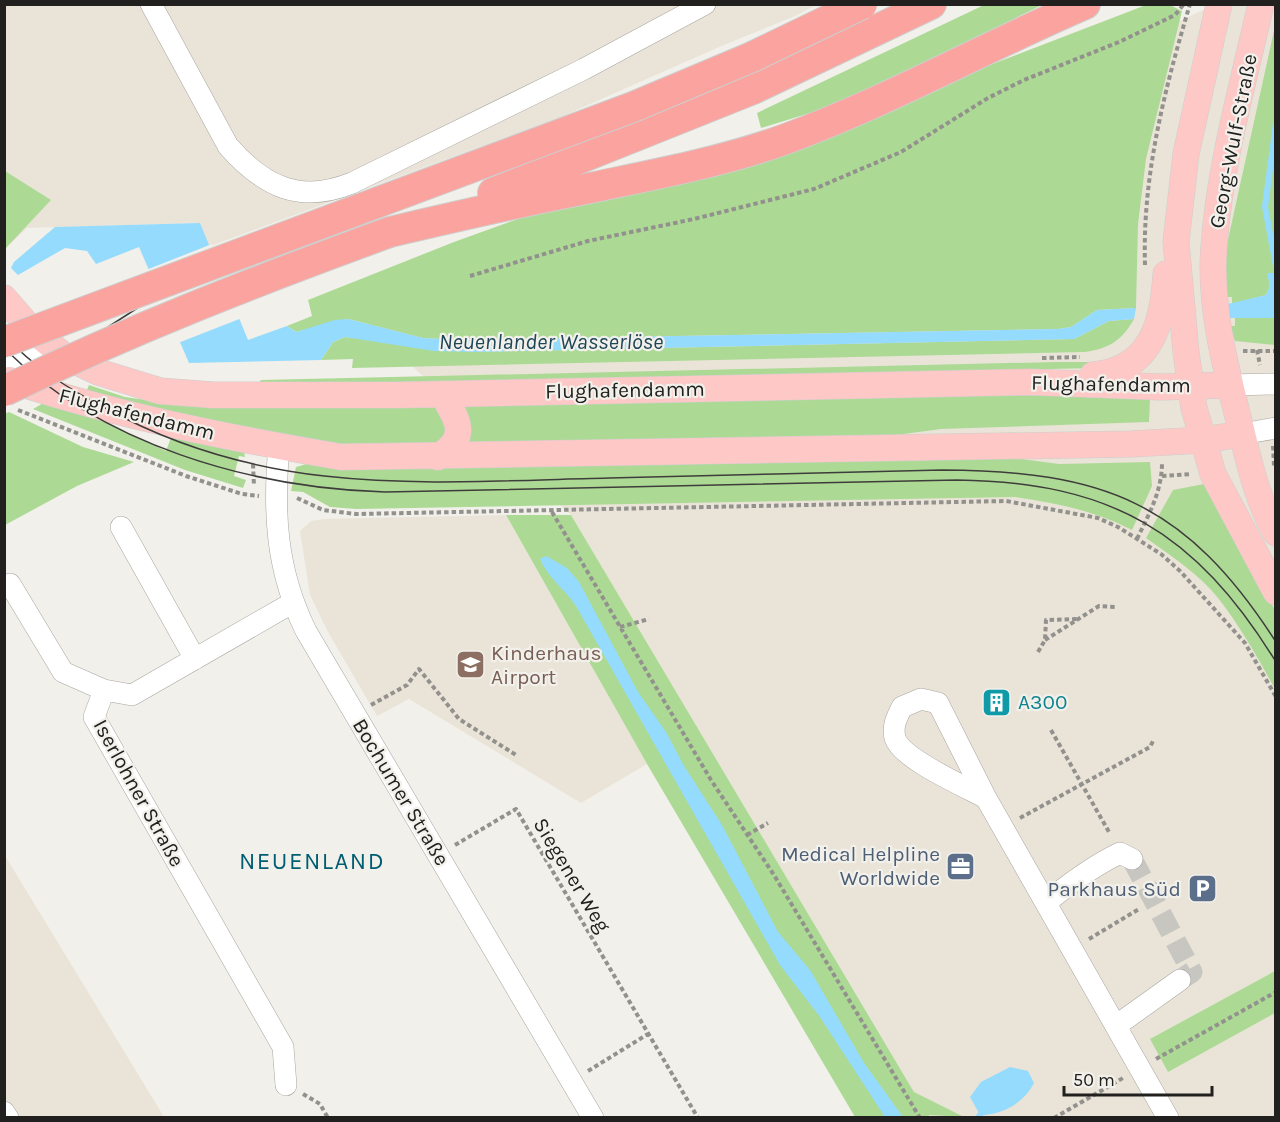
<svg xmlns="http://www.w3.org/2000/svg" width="1280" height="1122" font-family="Karla,sans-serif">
	<rect width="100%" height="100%" fill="#f2f0ea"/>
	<path fill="#eae4d8" d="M5,5h811l-21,11 -76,31 -156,69 -371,137 8,-30 -173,5 -22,21z
		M1213,5h62v1112h-346l-358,-602 -223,-209 830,-284z
		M506,515l141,249 -66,39 -172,-104 -32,17 -49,-84 -18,-37 -10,-64 11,-10 13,-2z
		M4,854l154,253 6,10h-159z"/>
	<path fill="#acda95" d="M984,5h58l-196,97 -85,26 -4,-15z
		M1146,5h24l12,6 -36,148 -8,65 -2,84 -39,2 -26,17 -13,2 -598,11 -37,-2 -75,-19 -52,13 -9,-6 25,-10 -4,-16 146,-58 94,-34 400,-127z
		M1275,26v247l-7,1 2,12 -4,9 -34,9v-7h-5l-5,-30z
		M5,171l46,29 -46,49z
		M1235,318h40v27l-40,-4 -5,-15h5z
		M1134,319c-12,22 -26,30 -50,33l-732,16 1,-9 -32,1 12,-18 12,-5 130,15 599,-13 35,-18z
		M1056,362h44l-6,6 -837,18 4,-6z
		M89,385l36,12 55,8 847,-14 123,7 -1,24 -208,7 -67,9 -536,6 -133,-22 -118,-32z
		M47,401l29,8 90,42 6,-16 72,16 1,6 -6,-1 -5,20 12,4 -3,8 -58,-18 -152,-61z
		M9,412l74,35 51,15 -57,24 -72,39 -1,-111z
		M998,456l61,8 91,-2 2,24 -20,44c-37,-19 -75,-27 -117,-33l-659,12 -26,-2 -27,-15 -12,-1 5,-24 14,-4z
		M1204,484l71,126v79c-17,-31 -35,-63 -57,-91 -19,-24 -47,-42 -72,-60l27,-48z
		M506,515h65l343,577 50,25 -35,-2v2h-74l-208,-353z
		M1275,971v42l-107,59 -18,-33z"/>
	<path fill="#94dbfd" d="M200,223l48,117 39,-14 9,6 39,-12 13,-1 75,19 37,2 598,-11 13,-2 26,-17 39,-2 -2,11 -25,2 -35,18 -599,13 -41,-1 -89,-14 -12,5 -12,18 -132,3 -50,-116 -43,17 -9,-13 -22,-3 -47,27 -7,-7 3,-6 41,-35z
		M1267,273h8v45h-46l-1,-14 38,-9 4,-9z
		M546,556l21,12 12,14 59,110 28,40 18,34 38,59 56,107 32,38 54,93 39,54h-18l-65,-100 -40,-52 -204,-359c-11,-17 -29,-29 -36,-47z
		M1010,1067l18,4 6,12c-10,20 -32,32 -54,32l-10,-18 11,-15z"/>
	<path fill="#f2f0ea" d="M212,244l30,74 -64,25 -32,-73z"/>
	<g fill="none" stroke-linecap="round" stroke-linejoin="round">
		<path stroke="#94dbfd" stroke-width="6" d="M1276,123l-11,84 11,59
			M978,1118l2,-3"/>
		<path stroke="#c8c6c1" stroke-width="21" stroke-dasharray="21 10" stroke-linecap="butt" d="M1132,859l60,113 -12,8"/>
		<defs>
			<path id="minor" d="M151,4l77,142c36,41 72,58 124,37l232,-114 121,-65
				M4,370l49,-23
				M1230,385l46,-1
				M1242,434l34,-6
				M279,446c-6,66 -3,124 27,185l287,487
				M121,527l74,132
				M10,584l53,88 41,18
				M986,798c-20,-11 -85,-39 -91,-60 -3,-12 2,-21 7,-31l19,-8 17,4 48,95 182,320
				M1047,902c23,-19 46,-36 73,-49l12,6
				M1117,1025l63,-45
				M286,1085l-3,-38 -189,-330 10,-27 28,5 160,-92
				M4,1112l4,6"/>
			<path id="major" d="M1219,4l-33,150 -10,88 10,110 8,56 19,66 63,118
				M1261,4c-18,80 -41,160 -47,242 -5,58 11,119 25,175 9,37 18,79 37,112
				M4,298l26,30 33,27 35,17 62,19 53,4h186l630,-13 132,5 69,-2
				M1093,375c58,-5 70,-51 73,-101
				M10,380c108,36 219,58 331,77l790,-13 72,-4 39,-6
				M438,457c32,-20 20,-37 4,-63"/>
			<path id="highway" d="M493,193l260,-104 178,-85
				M390,232c64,-15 129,-30 195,-43 66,-14 133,-26 198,-49 104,-38 200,-92 302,-136"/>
		</defs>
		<use href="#minor" stroke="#a8a5a0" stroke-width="22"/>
		<use href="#major" stroke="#cecece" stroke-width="27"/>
		<use href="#highway" stroke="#cecece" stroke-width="32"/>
		<path stroke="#93918d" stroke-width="4" stroke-dasharray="4.5 3" stroke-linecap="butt" d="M1145,265c-3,-89 20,-177 45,-261
			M470,276l118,-35 106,-22 120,-30 87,-37 87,-54 36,-18 95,-38 56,-27 9,-11
			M1257,350l3,15
			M1243,351h33
			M1042,358l38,-1
			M18,410l168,66 56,18 17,2
			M1273,446l1,20
			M253,464l1,22
			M1162,476l29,-2
			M297,498l26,12 33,4 650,-13 92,17 20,9 43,27 19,17 65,72 31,54
			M552,512l159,268 63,95 146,243
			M1137,539c12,-25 25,-48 25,-76
			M620,627l29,-8
			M1045,640l54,-34 16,1
			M1038,652l7,-12 1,-20 31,-1
			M371,705l36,-20 12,-16 40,50 57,36
			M1051,730l58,102
			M1020,818l130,-71 4,-8
			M747,835l21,-12
			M455,845l61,-36 182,309
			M1089,939l50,-30
			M1156,1059l120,-67
			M588,1071l60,-37
			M303,1094l17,10 8,14
			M1054,1118l69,-40"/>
		<use href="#minor" stroke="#fff" stroke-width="21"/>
		<use href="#major" stroke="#fdc8c5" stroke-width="26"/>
		<use href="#highway" stroke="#fba39e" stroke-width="30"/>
		<path stroke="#3f3d3b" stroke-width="1.5" d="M4,335c29,32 65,54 103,74 165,90 322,73 502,69 111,-3 222,-5 333,-8 162,1 244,32 334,172
			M4,348c97,97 247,140 381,144l572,-12c154,2 238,51 319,182
			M4,386l87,-48 79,-51"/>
		<defs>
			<path id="highway-bridge" d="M4,342l629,-235 119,-50 110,-53
				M4,391c126,-61 254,-111 386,-159"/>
		</defs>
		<use href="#highway-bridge" stroke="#cecece" stroke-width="32" stroke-linecap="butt"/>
		<use href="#highway-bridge" stroke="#fba39e" stroke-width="30"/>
	</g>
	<defs>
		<symbol id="school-square" viewBox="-11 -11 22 22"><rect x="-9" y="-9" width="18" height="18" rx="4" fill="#8d6e63" stroke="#f2f0ea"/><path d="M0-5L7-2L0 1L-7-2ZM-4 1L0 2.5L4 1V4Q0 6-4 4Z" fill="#fff"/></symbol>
		<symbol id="building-square" viewBox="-11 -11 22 22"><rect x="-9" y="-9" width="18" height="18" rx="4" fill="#0f9aa8" stroke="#f2f0ea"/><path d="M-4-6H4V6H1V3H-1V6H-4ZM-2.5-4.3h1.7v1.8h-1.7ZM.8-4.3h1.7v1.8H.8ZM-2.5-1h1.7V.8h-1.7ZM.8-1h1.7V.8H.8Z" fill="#fff"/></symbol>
		<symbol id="office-square" viewBox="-11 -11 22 22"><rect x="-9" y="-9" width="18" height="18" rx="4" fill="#5c6f8a" stroke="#f2f0ea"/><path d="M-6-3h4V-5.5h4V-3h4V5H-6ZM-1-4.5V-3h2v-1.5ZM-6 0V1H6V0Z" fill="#fff"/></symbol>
		<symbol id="parking-square" viewBox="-11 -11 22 22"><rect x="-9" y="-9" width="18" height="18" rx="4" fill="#5c6f8a" stroke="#f2f0ea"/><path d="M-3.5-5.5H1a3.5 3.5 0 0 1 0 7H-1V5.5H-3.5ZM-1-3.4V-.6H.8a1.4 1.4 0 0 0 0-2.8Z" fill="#fff"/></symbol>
	</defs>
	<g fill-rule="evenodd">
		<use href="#school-square" x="454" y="648" width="33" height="33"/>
		<use href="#building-square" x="980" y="686" width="33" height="33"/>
		<use href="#office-square" x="944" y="850" width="33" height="33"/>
		<use href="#parking-square" x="1186" y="872" width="33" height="33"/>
	</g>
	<g text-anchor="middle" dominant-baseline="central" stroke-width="4.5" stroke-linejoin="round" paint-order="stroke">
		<g font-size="21" fill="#21201e" stroke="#f2f0ea">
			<text transform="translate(1233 141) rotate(-79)">Georg-Wulf-Straße</text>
			<text transform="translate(1111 384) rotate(1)">Flughafendamm</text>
			<text transform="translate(625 390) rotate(-1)">Flughafendamm</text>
			<text transform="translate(137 414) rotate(14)">Flughafendamm</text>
			<text transform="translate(401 792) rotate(59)">Bochumer Straße</text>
			<text transform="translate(139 793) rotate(61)">Iserlohner Straße</text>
			<text transform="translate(572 875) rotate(59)">Siegener Weg</text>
		</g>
		<g font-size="21" fill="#785e54" stroke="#f2f0ea" text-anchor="start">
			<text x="491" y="653">Kinderhaus<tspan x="491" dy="24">Airport</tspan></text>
		</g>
		<g font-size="21" fill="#0d838f" stroke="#f2f0ea" text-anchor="start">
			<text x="1018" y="702">A300</text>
		</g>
		<g font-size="21" fill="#4e5e75" stroke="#f2f0ea" text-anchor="end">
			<text x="940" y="854">Medical Helpline<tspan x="940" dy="24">Worldwide</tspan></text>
			<text x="1181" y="889">Parkhaus Süd</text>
		</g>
		<g font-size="22" font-style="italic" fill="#1e4658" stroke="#f2f0ea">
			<text x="551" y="342">Neuenlander Wasserlöse</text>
		</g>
		<g font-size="24" letter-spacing="1.5" fill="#015d71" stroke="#f2f0ea">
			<text x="312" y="861">NEUENLAND</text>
		</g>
	</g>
	<rect width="1280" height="1122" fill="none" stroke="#21201e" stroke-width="12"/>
	<path d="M1064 1086v9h148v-9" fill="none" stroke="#21201e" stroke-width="3"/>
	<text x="1073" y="1086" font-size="18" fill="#21201e" stroke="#f2f0ea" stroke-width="4.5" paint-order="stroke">50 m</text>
</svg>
